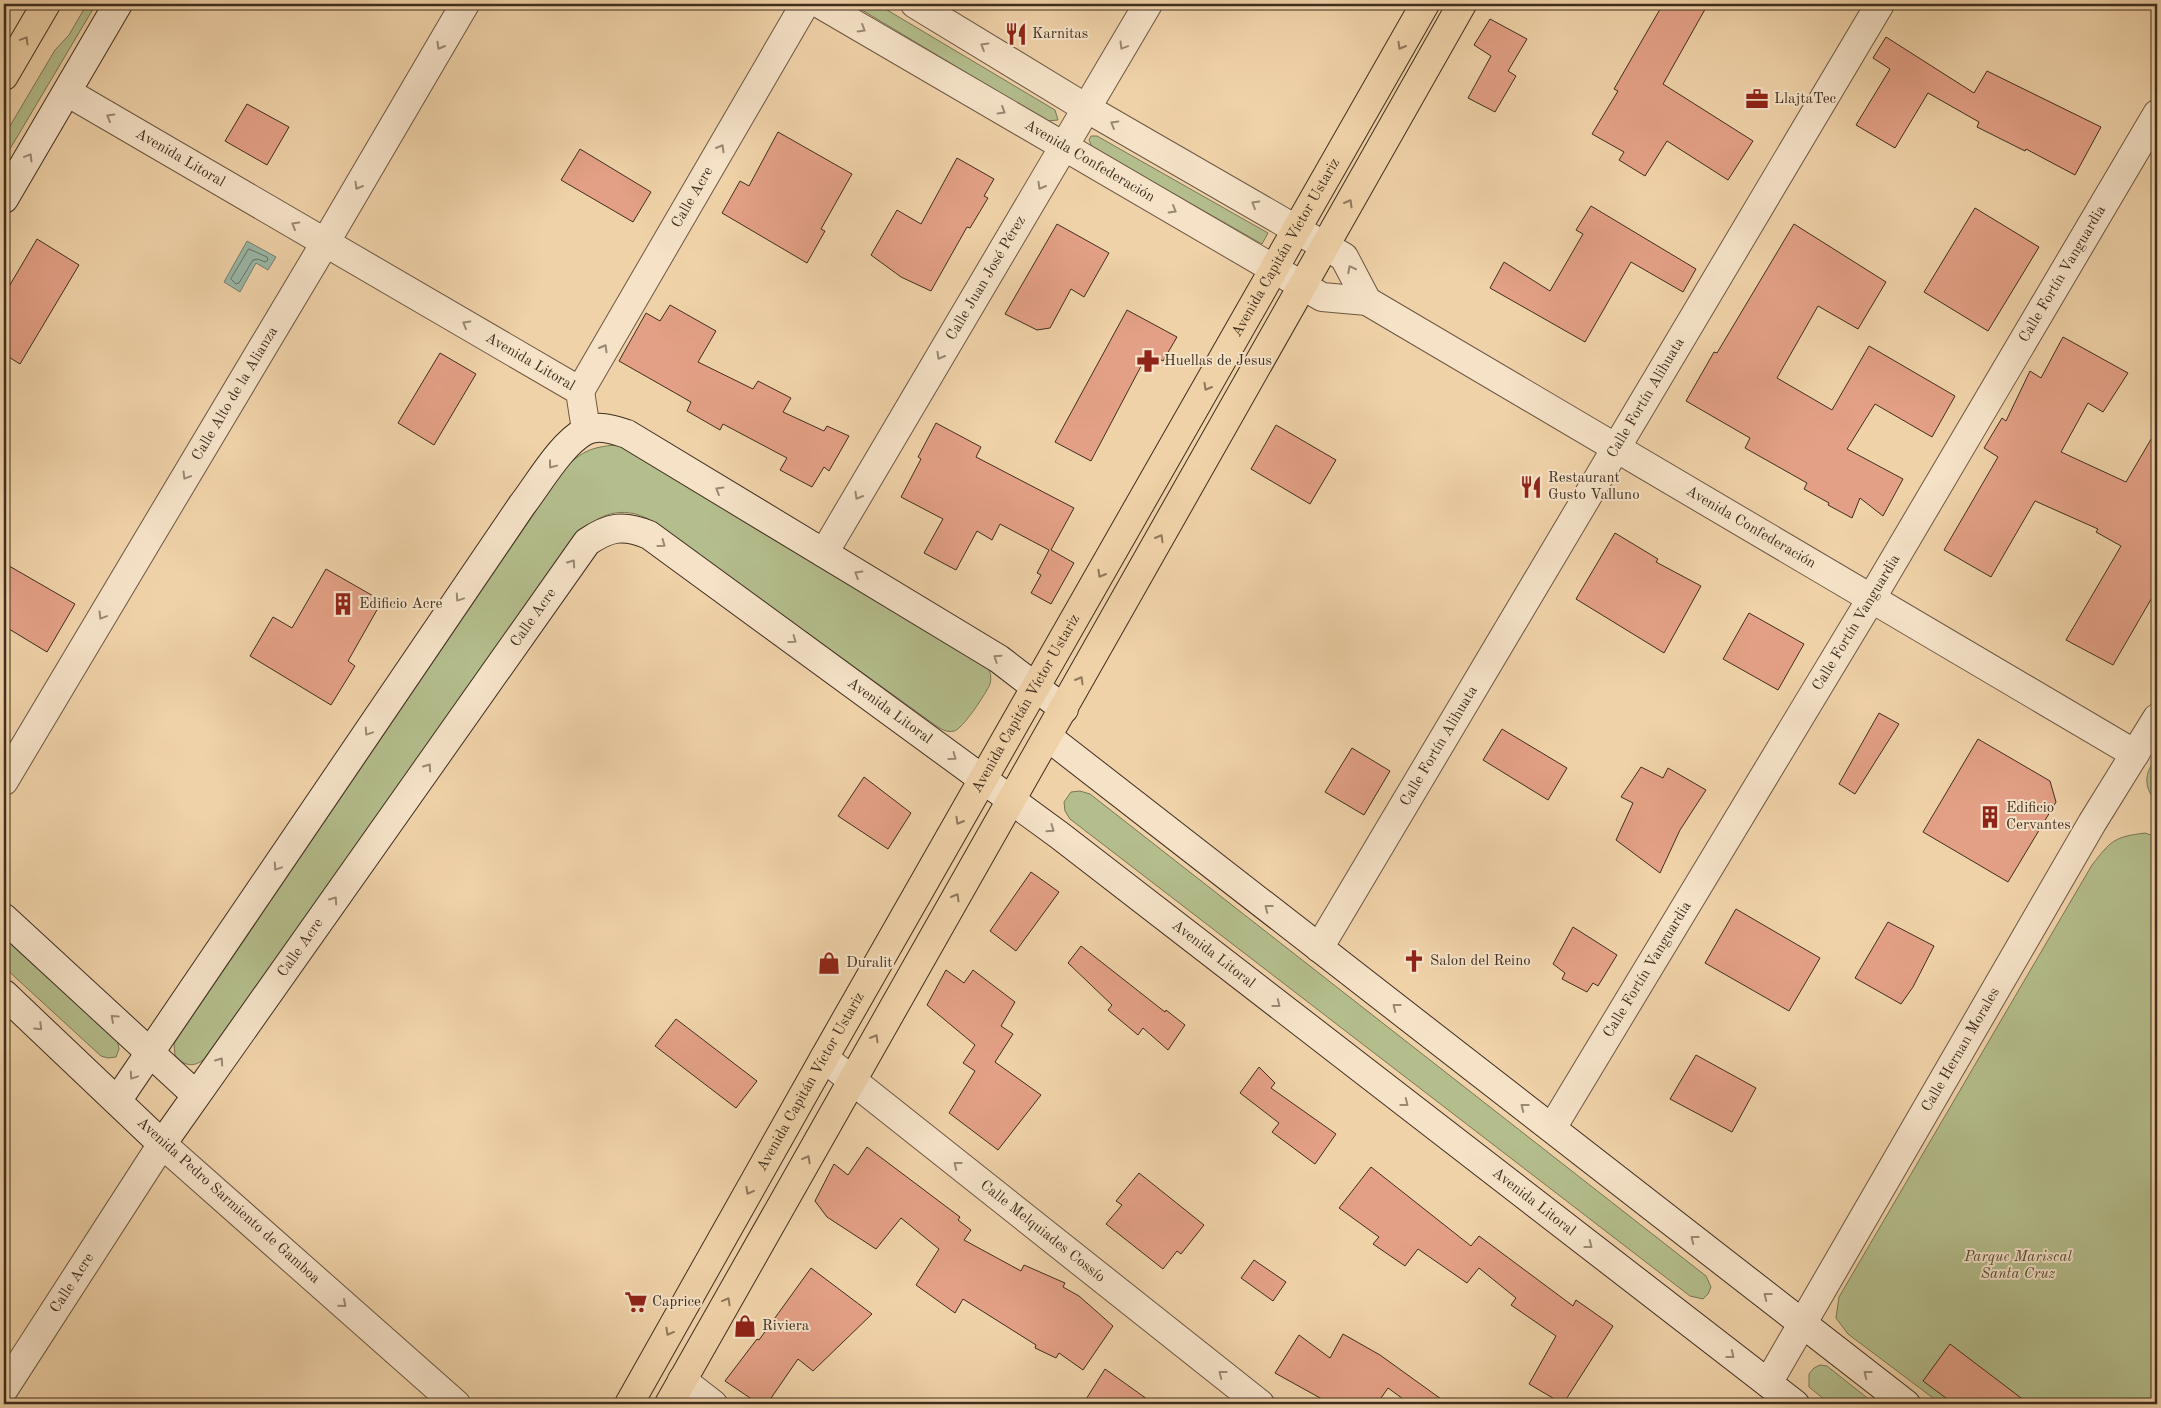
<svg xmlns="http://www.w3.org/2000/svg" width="2161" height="1408" font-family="'Old Standard TT',serif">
	<rect width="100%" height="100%" fill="#f0d2a9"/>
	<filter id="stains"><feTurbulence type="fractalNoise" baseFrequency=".004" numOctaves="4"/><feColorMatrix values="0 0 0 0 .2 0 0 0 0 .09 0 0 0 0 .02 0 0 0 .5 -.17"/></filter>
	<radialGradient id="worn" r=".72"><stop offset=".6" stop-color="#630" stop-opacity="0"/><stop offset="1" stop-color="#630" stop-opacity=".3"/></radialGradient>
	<path fill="#b4bd8c" stroke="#7a7656" d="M87,4h9l-92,155v-23l51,-86 14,-15z
		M852,4h25l178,106 3,10 -11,1z
		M1091,136h6l171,97 -6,11 -170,-97 -3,-7z
		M616,445l14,3 356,216c4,6 6,13 4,20 -3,8 -28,46 -36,47 -7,2 -13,-2 -19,-6l-283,-204c-31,-18 -57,-6 -79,19l-369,519c-10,9 -21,7 -29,-4l-1,-11 3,-5 388,-571c17,-17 27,-21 51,-23z
		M2157,759v42c-14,-11 -13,-31 0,-42z
		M1080,791l10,3 616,482 5,11 -3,7 -5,5 -13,-3 -620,-477 -5,-8 -1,-9 7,-10z
		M2145,833l12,4v567h-216l-93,-70 -12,-16 3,-21 253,-432c19,-24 21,-28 53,-32z
		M4,934l113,104 2,11 -3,8 -8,1 -7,-2 -97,-89z
		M1820,1365l7,1 48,38h-45l-21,-17v-13l5,-6z"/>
	<path fill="#9ab8a8" stroke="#768171" d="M247,241l29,16 -8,13 -12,-7 -16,29 -16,-10z"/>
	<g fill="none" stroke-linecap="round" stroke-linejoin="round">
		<path stroke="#6c7364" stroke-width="1" d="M249,249l18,8 1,3 -3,2 -7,-3 -5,1 -14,23 -3,1 -5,-5z"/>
	</g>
	<path fill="#e3a086" stroke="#3f2e1f" d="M1663,4h45l-45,80 90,57 -25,39 -61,-39 -22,35 -26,-16 5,-8 -32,-18 26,-43 -4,-2z
		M1490,19l37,20 -19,32 8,5 -21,36 -27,-14 23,-42 -17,-11z
		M1886,37l88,56 13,-22 114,56 -26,48 -49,-26 -1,2 -48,-24 2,-5 -51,-29 -33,55 -39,-23 34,-56 -17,-11z
		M247,104l42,23 -22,38 -42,-24z
		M778,132l74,42 -31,55 4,2 -18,32 -85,-50 18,-32 9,5z
		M580,149l71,43 -18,30 -72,-42z
		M957,158l37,21 -10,17 4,2 -18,30 -3,-1 -36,64 -30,-14 -30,-22 26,-45 24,14z
		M1591,206l105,63 -13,23 -52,-30 -46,80 -95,-54 14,-26 46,29 33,-57 -7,-4z
		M1975,208l64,39 -51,84 -64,-39z
		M1057,224l52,29 -25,44 -13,-8 -21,39 -13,2 -32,-16z
		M1794,224l92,58 -28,47 -40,-23 -41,72 55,32 37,-64 86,50 -23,41 -57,-33 -28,45 56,30 -20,37 -23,-18 -8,20 -24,-13 1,-2 -25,-14 3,-6 -62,-35 5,-10 -64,-37 28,-49 3,1z
		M37,239l42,26 -59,99 -16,-10v-59z
		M670,305l46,26 -18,31 55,27 5,-8 33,17 -8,14 41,19 3,-5 22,10 -20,35 -5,-4 -12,20 -32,-17 7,-12 -64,-34 -3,6 -33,-19 4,-9 -72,-41 27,-48 14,8z
		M1127,310l50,27 -14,24 -15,-8 -57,108 -36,-19z
		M2063,337l65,36 -25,39 -15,-9 -27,49 65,30 31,-53v160l-44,76 -47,-25 55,-94 -25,-14 2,-3 -63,-28 -44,76 -47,-27 54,-93 -14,-9 18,-30 4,3 24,-50 11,7z
		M440,353l36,21 -42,71 -36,-22z
		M936,423l45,24 -5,10 98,51 -23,42 23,13 -23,41 -20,-11 10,-18 -4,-2 12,-23 -49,-26 -8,16 -15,-9 -21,39 -32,-17 19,-34 -42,-22 20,-38 -3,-2z
		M1276,425l60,35 -26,44 -59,-35z
		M1615,533l43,26 -2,3 45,24 -37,67 -88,-54z
		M4,563l71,41 -28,48 -43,-26z
		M326,569l56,32 -34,60 7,5 -24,39 -81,-49 23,-39 19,11z
		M1749,613l55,31 -26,46 -55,-31z
		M1879,713l20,11 -44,70 -16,-10z
		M1502,729l65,39 -19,32 -65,-40z
		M1978,739l72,42 6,21 -48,80 -85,-50z
		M1352,748l38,23 -26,44 -39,-23z
		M1641,767l22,11 5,-10 38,22 -26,40 -20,43 -44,-33 17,-37 -12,-6z
		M864,777l47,36 -23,36 -50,-33z
		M1031,872l28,20 -43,59 -26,-20z
		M1736,909l84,49 -31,53 -84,-48z
		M1888,922l46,24 -21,41 -12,17 -46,-26z
		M1573,927l44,28 -19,31 -5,-3 -6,9 -25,-13 3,-6 -12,-9z
		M1081,946l84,66 1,-2 19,15 -17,25 -25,-22 -5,7 -30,-25 4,-5 -44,-42z
		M946,970l18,13 9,-13 42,32 -14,24 12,8 -18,28 46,33 -43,55 -49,-37 26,-42 -12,-8 12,-18 -48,-40z
		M676,1019l81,62 -21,27 -81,-62z
		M1696,1055l60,33 -24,44 -62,-33z
		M1259,1067l16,16 -4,5 65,46 -21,30 -43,-32 7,-9 -39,-30z
		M867,1147l93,70 -2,3 13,10 -7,10 57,31 3,-6 41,18 -2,4 16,9 34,30 -30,44 -24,-17 -3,5 -21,-10 1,-3 -73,-46 -8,14 -39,-28 23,-36 -38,-31 -25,31 -49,-32 -12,-16 19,-37 14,11z
		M1371,1167l100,79 8,-10 94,70 3,-6 37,26 -50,78 -34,-20 27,-48 -45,-31 5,-7 -37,-30 -12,15 -49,-34 -13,17 -32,-22 6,-7 -40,-29z
		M1139,1173l65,52 -23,29 -4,-3 -14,18 -57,-45 16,-19 -6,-4z
		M1254,1260l32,22 -13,19 -32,-23z
		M811,1268l61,46 -59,57 -15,-12 -31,45h-8l-34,-23 32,-42 2,1z
		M1343,1334l37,21 68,49h-38l-22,-16 -11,16h-46l-56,-31 24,-38 31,23z
		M1950,1344l79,60h-75l-31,-23z
		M1105,1369l49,35h-71z"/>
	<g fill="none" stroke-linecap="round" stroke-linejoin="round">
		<defs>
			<g id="street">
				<path id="s1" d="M820,4l502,293 45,4 768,453"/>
				<path d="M915,4l171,104 258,149 23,44"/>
				<path id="s2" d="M67,92l513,299 6,39"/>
				<path id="s3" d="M580,391l225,-387"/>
				<path id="s4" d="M824,553l324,-549"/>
				<path id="s5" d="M4,781l321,-538 140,-239"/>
				<path id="s6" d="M1319,948l561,-944"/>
				<path id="s7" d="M824,1058l436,346"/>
				<path id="s8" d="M1552,1128l319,-529 286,-485"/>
				<path d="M682,1380l31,24"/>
				<path id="s9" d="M1768,1383l324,-560 65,-105"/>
				<path id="s10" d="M4,1389l158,-245 294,260"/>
			</g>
			<g id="secondary">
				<path d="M4,199l114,-195"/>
				<path d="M1048,737l858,667"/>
				<path d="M4,918l192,177"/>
				<path id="s11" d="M4,994l158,150 425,-602c22,-15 36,-18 62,-7l410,300 736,569"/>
				<path d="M117,1101l405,-596c17,-22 39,-61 63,-74 14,-7 29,-1 42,3l372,225 65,50"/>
			</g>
			<g id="primary">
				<path d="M4,76l42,-72"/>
				<path id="s12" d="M629,1404l195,-346 601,-1054"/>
				<path d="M669,1404l793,-1400"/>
			</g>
		</defs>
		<use href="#street" stroke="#6b5742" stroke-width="30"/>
		<use href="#secondary" stroke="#3f2e1f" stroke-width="30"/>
		<use href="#primary" stroke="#3f2e1f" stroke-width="30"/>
		<use href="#street" stroke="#f5e2c7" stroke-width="28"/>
		<use href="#secondary" stroke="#f5e2c7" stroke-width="28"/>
		<use href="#primary" stroke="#f0d2a9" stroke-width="28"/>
	</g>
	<defs><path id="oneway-chevron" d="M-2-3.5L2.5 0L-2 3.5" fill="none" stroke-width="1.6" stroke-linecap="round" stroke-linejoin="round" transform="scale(1.25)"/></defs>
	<g stroke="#9a8873">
		<use href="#oneway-chevron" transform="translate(862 29) rotate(31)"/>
		<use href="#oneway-chevron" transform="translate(440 46) rotate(120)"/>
		<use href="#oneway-chevron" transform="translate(984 46) rotate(-149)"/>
		<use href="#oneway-chevron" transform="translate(1123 46) rotate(121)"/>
		<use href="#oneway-chevron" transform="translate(1002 111) rotate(31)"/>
		<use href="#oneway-chevron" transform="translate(110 117) rotate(-150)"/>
		<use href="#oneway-chevron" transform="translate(1114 124) rotate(-150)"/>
		<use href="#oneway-chevron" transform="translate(721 148) rotate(-60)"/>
		<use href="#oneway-chevron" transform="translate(29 157) rotate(-59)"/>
		<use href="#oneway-chevron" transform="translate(358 186) rotate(120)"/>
		<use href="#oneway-chevron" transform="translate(1041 186) rotate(120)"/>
		<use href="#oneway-chevron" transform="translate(1255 204) rotate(-150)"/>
		<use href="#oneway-chevron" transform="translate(1173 210) rotate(30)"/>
		<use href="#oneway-chevron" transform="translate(295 225) rotate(-150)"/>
		<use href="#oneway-chevron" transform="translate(1351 269) rotate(-117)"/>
		<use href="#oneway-chevron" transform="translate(466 324) rotate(-150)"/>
		<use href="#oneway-chevron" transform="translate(604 348) rotate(-60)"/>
		<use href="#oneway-chevron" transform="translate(940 356) rotate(120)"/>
		<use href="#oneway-chevron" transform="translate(552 465) rotate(127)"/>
		<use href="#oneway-chevron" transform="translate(186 476) rotate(121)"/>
		<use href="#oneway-chevron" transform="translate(719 490) rotate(-149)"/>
		<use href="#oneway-chevron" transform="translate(858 496) rotate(120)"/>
		<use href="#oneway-chevron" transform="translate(662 544) rotate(36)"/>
		<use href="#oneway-chevron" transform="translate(572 563) rotate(-55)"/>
		<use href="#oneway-chevron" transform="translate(858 574) rotate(-149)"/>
		<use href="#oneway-chevron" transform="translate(459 598) rotate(124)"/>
		<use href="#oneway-chevron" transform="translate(102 616) rotate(121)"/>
		<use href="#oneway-chevron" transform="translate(793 640) rotate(36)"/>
		<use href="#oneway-chevron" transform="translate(997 658) rotate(-147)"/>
		<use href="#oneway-chevron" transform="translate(368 732) rotate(124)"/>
		<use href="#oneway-chevron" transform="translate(953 757) rotate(36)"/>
		<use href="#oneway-chevron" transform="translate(428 767) rotate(-55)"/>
		<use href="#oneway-chevron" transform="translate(1051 829) rotate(35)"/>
		<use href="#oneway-chevron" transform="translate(277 867) rotate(124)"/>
		<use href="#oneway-chevron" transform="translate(334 900) rotate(-55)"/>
		<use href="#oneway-chevron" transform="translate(1268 908) rotate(-142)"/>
		<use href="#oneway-chevron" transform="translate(1277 1004) rotate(38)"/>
		<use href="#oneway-chevron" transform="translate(1396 1007) rotate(-142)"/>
		<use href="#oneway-chevron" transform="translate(114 1018) rotate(-138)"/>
		<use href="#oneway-chevron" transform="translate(39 1027) rotate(44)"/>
		<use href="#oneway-chevron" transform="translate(220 1061) rotate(-55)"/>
		<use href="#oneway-chevron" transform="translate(133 1076) rotate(124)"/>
		<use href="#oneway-chevron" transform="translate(1405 1103) rotate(38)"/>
		<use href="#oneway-chevron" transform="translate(1524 1107) rotate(-142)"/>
		<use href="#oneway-chevron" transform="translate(957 1165) rotate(-142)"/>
		<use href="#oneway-chevron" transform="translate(1694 1239) rotate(-142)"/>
		<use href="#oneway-chevron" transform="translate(1589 1245) rotate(38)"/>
		<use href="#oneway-chevron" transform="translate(1767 1296) rotate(-142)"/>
		<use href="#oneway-chevron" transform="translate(343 1304) rotate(41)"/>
		<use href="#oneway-chevron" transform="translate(1731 1355) rotate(38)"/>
		<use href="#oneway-chevron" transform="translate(1222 1374) rotate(-142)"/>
		<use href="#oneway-chevron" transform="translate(1867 1374) rotate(-142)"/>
	</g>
	<g stroke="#8f785d">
		<use href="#oneway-chevron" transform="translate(25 40) rotate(-59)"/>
		<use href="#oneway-chevron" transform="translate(1401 46) rotate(120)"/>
		<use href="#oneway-chevron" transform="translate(1349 203) rotate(-60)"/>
		<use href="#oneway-chevron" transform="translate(1207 387) rotate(120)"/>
		<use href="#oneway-chevron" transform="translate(1160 538) rotate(-60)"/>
		<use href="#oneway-chevron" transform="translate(1101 574) rotate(120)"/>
		<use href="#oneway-chevron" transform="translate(1080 680) rotate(-60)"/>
		<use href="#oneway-chevron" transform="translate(959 821) rotate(120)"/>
		<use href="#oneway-chevron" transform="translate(956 897) rotate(-60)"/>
		<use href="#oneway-chevron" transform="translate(875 1038) rotate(-60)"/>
		<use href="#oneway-chevron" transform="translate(807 1159) rotate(-61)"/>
		<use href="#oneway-chevron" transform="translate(749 1191) rotate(119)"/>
		<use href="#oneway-chevron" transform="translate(727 1301) rotate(-61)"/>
		<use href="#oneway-chevron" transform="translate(669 1332) rotate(119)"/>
	</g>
	<defs>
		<symbol id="restaurant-bare" viewBox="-9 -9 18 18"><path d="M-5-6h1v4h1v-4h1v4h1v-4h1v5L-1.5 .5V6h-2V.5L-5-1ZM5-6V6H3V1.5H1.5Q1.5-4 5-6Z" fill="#8f2418" stroke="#f5e2c7" stroke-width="2.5" paint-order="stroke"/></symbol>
		<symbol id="office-bare" viewBox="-9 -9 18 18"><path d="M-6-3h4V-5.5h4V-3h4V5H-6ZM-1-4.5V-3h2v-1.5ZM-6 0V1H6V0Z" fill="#8f2418" stroke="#f5e2c7" stroke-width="2.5" paint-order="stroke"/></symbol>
		<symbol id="pharmacy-bare" viewBox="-9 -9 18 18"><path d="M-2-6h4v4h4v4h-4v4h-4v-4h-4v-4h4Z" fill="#8f2418" stroke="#f5e2c7" stroke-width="2.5" paint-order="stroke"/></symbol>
		<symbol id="building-bare" viewBox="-9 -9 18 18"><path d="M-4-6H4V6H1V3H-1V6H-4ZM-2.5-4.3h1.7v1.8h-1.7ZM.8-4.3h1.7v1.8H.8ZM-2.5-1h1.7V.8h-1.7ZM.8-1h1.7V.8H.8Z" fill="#8f2418" stroke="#f5e2c7" stroke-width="2.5" paint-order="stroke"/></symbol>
		<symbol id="church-bare" viewBox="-9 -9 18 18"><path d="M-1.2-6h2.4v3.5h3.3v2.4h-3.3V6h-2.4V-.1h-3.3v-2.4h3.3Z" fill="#8f2418" stroke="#f5e2c7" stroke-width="2.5" paint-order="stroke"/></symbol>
		<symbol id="shop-bare" viewBox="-9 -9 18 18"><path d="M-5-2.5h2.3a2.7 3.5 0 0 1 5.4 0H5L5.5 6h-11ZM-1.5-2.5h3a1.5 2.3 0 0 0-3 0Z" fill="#8f2418" stroke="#f5e2c7" stroke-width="2.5" paint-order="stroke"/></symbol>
		<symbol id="supermarket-bare" viewBox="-9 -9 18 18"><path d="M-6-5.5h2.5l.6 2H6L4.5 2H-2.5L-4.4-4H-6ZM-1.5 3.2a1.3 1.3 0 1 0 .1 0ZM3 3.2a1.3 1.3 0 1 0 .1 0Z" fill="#8f2418" stroke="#f5e2c7" stroke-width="2.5" paint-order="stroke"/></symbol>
	</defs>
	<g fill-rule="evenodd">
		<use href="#restaurant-bare" x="1000" y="18" width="32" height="32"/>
		<use href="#office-bare" x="1741" y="83" width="32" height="32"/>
		<use href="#pharmacy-bare" x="1132" y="345" width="32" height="32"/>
		<use href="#restaurant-bare" x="1515" y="471" width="32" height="32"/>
		<use href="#building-bare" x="327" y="588" width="32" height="32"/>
		<use href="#building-bare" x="1974" y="801" width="32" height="32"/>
		<use href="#church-bare" x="1398" y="945" width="32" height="32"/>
		<use href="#shop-bare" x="813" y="947" width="32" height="32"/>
		<use href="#supermarket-bare" x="620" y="1286" width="32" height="32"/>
		<use href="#shop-bare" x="729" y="1310" width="32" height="32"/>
	</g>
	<g text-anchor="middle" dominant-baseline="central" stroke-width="4" stroke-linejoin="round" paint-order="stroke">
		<g font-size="15" fill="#3f2e1f" stroke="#f5e2c7" text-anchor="start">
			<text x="1032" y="34">Karnitas</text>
			<text x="1774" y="99">LlajtaTec</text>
			<text x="1164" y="361">Huellas de Jesus</text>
			<text x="1548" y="478">Restaurant<tspan x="1548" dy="17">Gusto Valluno</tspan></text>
			<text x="359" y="604">Edificio Acre</text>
			<text x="2006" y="808">Edificio<tspan x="2006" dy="17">Cervantes</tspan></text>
			<text x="1430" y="961">Salon del Reino</text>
			<text x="846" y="963">Duralit</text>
			<text x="652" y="1302">Caprice</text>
			<text x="762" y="1326">Riviera</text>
		</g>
		<g font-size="15" fill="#3f2e1f" stroke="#f5e2c7">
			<text stroke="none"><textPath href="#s2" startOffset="131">Avenida Litoral</textPath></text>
			<text stroke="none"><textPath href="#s1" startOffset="312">Avenida Confederación</textPath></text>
			<text stroke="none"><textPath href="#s3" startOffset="224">Calle Acre</textPath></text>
			<text stroke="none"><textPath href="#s12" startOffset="1330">Avenida Capitán Víctor Ustariz</textPath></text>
			<text stroke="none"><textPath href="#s8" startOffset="995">Calle Fortín Vanguardia</textPath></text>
			<text stroke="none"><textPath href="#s4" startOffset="319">Calle Juan José Pérez</textPath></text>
			<text stroke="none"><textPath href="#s2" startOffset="536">Avenida Litoral</textPath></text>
			<text stroke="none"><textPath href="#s5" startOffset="451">Calle Alto de la Alianza</textPath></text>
			<text stroke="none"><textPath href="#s6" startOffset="640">Calle Fortín Alihuata</textPath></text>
			<text stroke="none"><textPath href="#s1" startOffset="1072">Avenida Confederación</textPath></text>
			<text stroke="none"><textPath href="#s11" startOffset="862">Calle Acre</textPath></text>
			<text stroke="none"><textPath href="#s8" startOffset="590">Calle Fortín Vanguardia</textPath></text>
			<text stroke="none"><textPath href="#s12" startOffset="805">Avenida Capitán Víctor Ustariz</textPath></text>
			<text stroke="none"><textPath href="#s11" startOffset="1319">Avenida Litoral</textPath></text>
			<text stroke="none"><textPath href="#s6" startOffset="235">Calle Fortín Alihuata</textPath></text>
			<text stroke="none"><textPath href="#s11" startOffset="458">Calle Acre</textPath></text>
			<text stroke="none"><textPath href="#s11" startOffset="1724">Avenida Litoral</textPath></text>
			<text stroke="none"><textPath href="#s8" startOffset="185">Calle Fortín Vanguardia</textPath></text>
			<text stroke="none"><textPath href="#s9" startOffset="385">Calle Hernan Morales</textPath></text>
			<text stroke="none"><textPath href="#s12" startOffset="370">Avenida Capitán Víctor Ustariz</textPath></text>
			<text transform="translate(228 1201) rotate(42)">Avenida Pedro Sarmiento de Gamboa</text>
			<text stroke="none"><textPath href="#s11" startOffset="2129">Avenida Litoral</textPath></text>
			<text stroke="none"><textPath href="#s7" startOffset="279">Calle Melquiades Cossío</textPath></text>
			<text stroke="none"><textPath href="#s10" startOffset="126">Calle Acre</textPath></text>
		</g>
		<g font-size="15" font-style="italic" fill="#564b35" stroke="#f5e2c7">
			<text x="2018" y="1257">Parque Mariscal<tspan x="2018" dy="17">Santa Cruz</tspan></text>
		</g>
	</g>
	<rect width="2161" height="1408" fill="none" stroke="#f0d2a9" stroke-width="20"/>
	<rect x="5" y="5" width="2151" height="1398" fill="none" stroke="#3f2e1f" stroke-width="2.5"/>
	<rect x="10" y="10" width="2141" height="1388" fill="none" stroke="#3f2e1f"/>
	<rect width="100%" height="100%" filter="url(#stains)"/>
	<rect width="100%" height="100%" fill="url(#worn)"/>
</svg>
